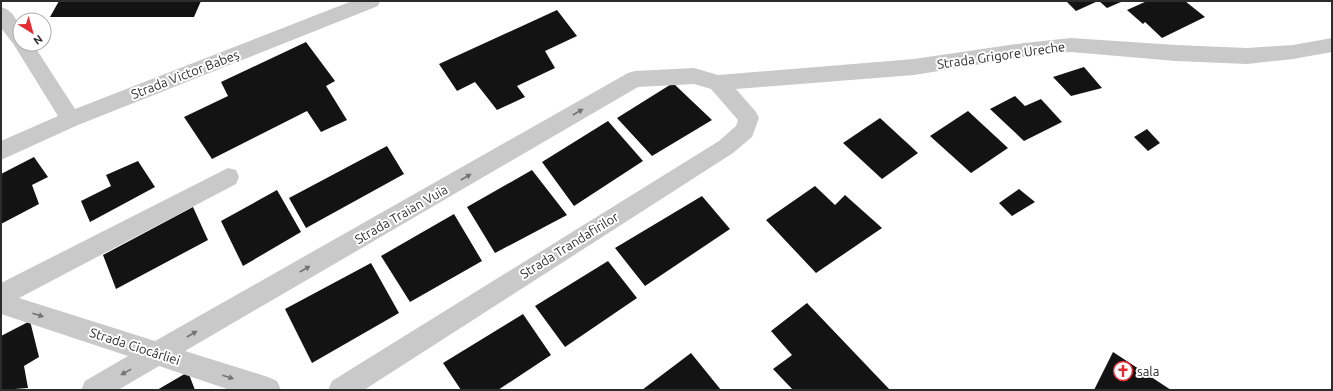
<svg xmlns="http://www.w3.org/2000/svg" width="1333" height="391" font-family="Ubuntu,sans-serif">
	<rect width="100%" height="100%" fill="#fff"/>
	<path fill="#131313" d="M59,1h142l-7,16h-144z
		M1066,1h32l-22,10z
		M1099,1h21l1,1 -14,6z
		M1147,1h38l20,16 -43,21 -17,-16 -2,2 -16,-14z
		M557,10l20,26 -32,15 10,17 -38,18 8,11 -28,13 -22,-28 -18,9 -18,-27z
		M306,42l29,39 -9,5 21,34 -26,12 -14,-21 -95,48 -28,-42 44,-21 -7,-14z
		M1084,67l18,21 -31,8 -18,-19z
		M673,83l39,37 -60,36 -35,-38z
		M1015,96l10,10 16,-7 21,23 -38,19 -34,-32z
		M968,111l40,37 -37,25 -41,-37z
		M880,118l38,35 -36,26 -39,-36z
		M608,121l35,40 -69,45 -32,-44z
		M1147,129l13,14 -12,8 -14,-14z
		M387,146l17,28 -98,54 -17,-30z
		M34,157l14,20 -16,8 7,19 -38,20v-50z
		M138,161l17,26 -65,35 -9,-21 30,-15 -5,-11z
		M532,170l35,45 -72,38 -28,-46z
		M815,186l20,19 10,-10 37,33 -66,45 -50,-53z
		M1019,189l16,13 -23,14 -13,-13z
		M277,190l24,42 -58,34 -22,-45z
		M702,196l28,33 -85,57 -30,-38z
		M193,207l15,33 -92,49 -13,-34z
		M454,214l28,47 -72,41 -29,-46z
		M608,261l29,37 -72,49 -30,-41z
		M371,263l28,50 -87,50 -27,-54z
		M807,303l83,87h-97l-20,-21 19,-14 -21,-24z
		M523,314l28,41 -53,35h-37l-18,-27z
		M30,321l9,36 -15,9 4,22 -27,2v-54z
		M1113,352l58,38h-77z
		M691,353l30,37h-79z
		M188,372l7,18h-38z"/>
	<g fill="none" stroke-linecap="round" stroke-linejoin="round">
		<path fill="#c9c9c9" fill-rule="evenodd" d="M352,1h28l-2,5 -300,119 -77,35v-19l57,-25 -44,-71 -13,-17v-21c17,5 19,21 19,37h13l42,65z
			M1071,38l105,7 71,3 46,-3 39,-7v14l-39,7 -46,5 -71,-3 -105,-9 -47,5 -110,18 -178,14 20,23 3,6 -7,19 -19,16 -369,237h-36l4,-9 387,-240 17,-15 2,-6 -27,-31 -17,-5 -56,3 -453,264 83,26 9,4 4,9h-51l-71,-24 -41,24h-37l4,-9 43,-25 -127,-42v-31l227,-115 8,2 3,7 -3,7 -217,114 136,43 473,-268 7,-2 59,-3 24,7 196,-16 110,-16z"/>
	</g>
	<defs><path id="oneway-solid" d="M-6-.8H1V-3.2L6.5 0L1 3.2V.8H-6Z"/></defs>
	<g fill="#737373">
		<use href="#oneway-solid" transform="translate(578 112) rotate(-30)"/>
		<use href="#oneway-solid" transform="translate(466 177) rotate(-30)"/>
		<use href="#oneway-solid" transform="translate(305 269) rotate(-30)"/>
		<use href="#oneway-solid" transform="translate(38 315) rotate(18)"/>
		<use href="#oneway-solid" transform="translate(192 334) rotate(-30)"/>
		<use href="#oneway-solid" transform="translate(126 372) rotate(151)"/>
		<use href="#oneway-solid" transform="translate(228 377) rotate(18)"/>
	</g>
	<defs>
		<symbol id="church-ring" viewBox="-11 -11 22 22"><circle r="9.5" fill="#fff" stroke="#e62c33" stroke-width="1.5"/><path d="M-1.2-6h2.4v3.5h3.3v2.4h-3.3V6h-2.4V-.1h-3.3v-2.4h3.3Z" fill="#e62c33"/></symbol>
	</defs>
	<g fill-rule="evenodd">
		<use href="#church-ring" x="1112" y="360" width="22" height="22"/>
	</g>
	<g text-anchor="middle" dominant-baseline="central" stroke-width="4" stroke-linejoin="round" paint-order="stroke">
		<g font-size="13" fill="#2c2c2c" stroke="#fff">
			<text transform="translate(1001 55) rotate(-8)">Strada Grigore Ureche</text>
			<text transform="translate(185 74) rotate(-21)">Strada Victor Babeș</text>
			<text transform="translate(401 214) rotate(-30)">Strada Traian Vuia</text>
			<text transform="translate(569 245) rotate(-32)">Strada Trandafirilor</text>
			<text transform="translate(135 346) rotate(18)">Strada Ciocârliei</text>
		</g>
		<g font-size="13" fill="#2c2c2c" stroke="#fff" text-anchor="start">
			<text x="1137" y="371">sala</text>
		</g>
	</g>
	<rect width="1333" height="391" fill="none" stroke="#2c2c2c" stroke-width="4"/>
	<g transform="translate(32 32) rotate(143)"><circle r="19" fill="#ffffff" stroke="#ababab"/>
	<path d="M0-3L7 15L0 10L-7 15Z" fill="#e62c33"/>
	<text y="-6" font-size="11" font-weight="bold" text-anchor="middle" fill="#2c2c2c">N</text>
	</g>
</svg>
